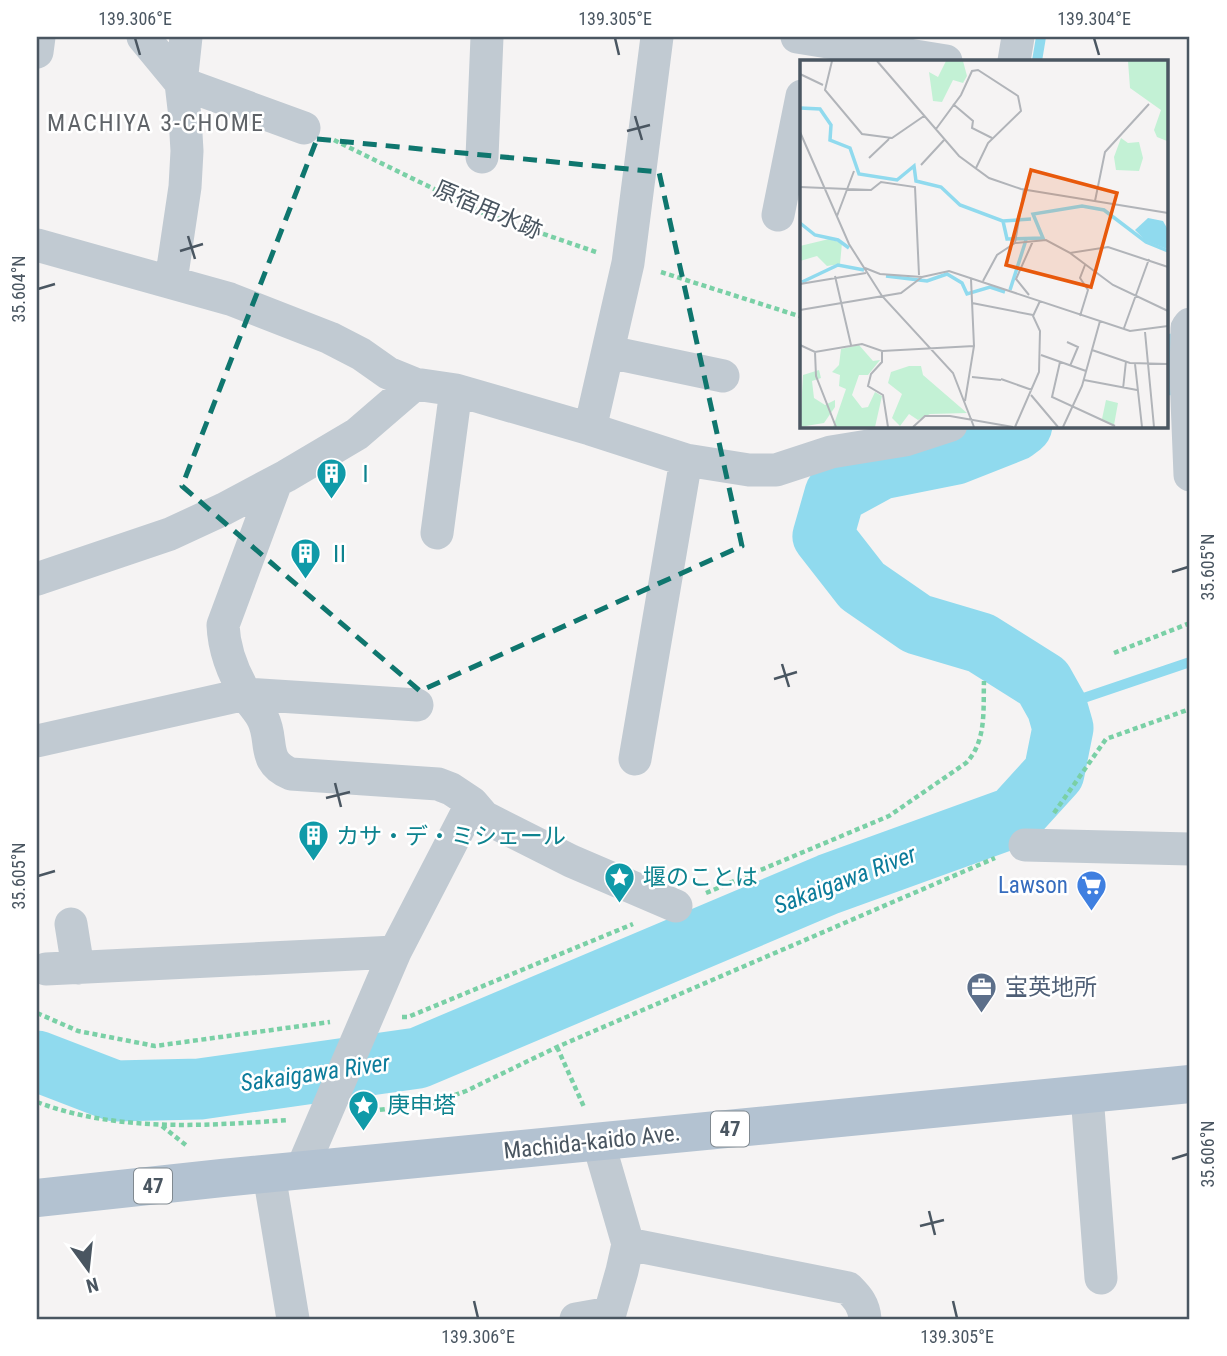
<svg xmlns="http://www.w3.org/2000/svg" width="1227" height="1356" font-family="'Roboto Condensed','Noto Sans JP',sans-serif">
	<rect width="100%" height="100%" fill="#f5f3f3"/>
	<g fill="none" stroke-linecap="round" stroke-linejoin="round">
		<path stroke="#90daee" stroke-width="10" d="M1037,61l4,-24
			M1057,707l133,-45"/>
		<path stroke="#90daee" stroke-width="61" d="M1166,365l24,-3
			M37,1061l78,30 85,-2 218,-31 411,-174 185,-67 40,-44 9,-45 -6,-21 -14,-25 -62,-39 -64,-19 -55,-38 -39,-50 12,-42 46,-25 75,-15 58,-23 8,-6"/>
		<path stroke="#7ad0a6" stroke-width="4.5" stroke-dasharray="5 3.5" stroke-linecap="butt" d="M334,140l151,74 111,38
			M661,272l141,45
			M1114,653l76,-30
			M1054,813l52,-74 84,-30
			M706,893l183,-77 77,-53c21,-22 17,-54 18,-82
			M37,1013l41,18 77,15 175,-24
			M402,1017h6l225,-93
			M557,1047l27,60
			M37,1102c79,30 168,24 251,18
			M363,1112l70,-9 33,-12 91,-44 438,-189
			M162,1126l25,20"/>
		<path stroke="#c1cad2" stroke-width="33" d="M143,37l38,46 4,34 2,34 -2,36 -14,94
			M186,37l-5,46 123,45
			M797,37l149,24
			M37,52l2,-15
			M1014,61l4,-24
			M482,157l5,-120
			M778,215l24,-119
			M37,245l193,54 100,39 31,16 27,19 27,11
			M1190,324l-3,4 -1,47 4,100
			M609,352l114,24
			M590,429l38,-166 29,-226
			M276,482l-53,143c1,25 11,50 24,71 5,8 12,15 16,23 11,22 -2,43 28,55l147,10 13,5 21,14 -77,149 -94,219
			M437,533l19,-143
			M37,579l133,-45 54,-25 62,-33 71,-42 58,-50 41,6 134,39 96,31 63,10h27l55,-18 74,-12 46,-15
			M37,741l209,-47 171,11
			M635,759l51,-299
			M472,803l12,14 87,44 105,45
			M1025,845l165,4
			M71,924l7,44
			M46,969l349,-17
			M1087,1095l14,183
			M269,1174l24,145
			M628,1244l220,44c10,10 16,17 17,31
			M576,1319l34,-6 12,-42 6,-27 -30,-103"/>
		<path stroke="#b3c2d1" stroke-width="38" d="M37,1198l185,-20 968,-94"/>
	</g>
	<path fill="none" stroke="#0f766e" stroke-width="5" stroke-dasharray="14 9" stroke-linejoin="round" d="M317,139l342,33 83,374 -322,145 -238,-205z"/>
	<path fill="none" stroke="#4a5661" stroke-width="2.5" d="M135,38l5,17M615,38l4,17M1094,38l5,17M635,116l7,24M627,131l23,-6M188,236l7,23M180,251l23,-7M38,289l17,-5M1172,572l16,-5M782,664l7,23M774,679l23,-7M335,783l6,24M326,798l24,-6M38,876l17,-5M1172,1159l16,-5M929,1211l6,24M920,1226l24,-6M474,1301l4,17M953,1301l4,17"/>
	<defs>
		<symbol id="building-pin" viewBox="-11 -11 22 30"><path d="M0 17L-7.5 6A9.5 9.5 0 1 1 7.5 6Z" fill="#0f9aa8" stroke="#fff"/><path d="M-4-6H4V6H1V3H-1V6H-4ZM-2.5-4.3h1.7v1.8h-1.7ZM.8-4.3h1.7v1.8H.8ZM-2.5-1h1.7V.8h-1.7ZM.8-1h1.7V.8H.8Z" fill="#fff"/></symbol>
		<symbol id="sight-pin" viewBox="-11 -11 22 30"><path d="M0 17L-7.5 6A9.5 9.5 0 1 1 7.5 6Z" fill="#0f9aa8" stroke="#fff"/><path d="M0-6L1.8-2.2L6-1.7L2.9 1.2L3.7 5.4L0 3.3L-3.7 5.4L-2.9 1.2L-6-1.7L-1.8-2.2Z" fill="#fff"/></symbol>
		<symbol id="supermarket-pin" viewBox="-11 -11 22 30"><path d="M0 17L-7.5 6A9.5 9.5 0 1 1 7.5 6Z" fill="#3f7fe0" stroke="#fff"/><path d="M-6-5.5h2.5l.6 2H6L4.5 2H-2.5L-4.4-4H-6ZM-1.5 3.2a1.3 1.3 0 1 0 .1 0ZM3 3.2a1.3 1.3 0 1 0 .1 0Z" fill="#fff"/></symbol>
		<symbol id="office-pin" viewBox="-11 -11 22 30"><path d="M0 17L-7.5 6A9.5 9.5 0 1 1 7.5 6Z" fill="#5c6f8a" stroke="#fff"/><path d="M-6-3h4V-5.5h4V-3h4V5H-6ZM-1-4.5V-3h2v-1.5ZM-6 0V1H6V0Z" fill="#fff"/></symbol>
	</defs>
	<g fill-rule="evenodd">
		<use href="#building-pin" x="314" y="456" width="35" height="47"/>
		<use href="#building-pin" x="288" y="536" width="35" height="47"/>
		<use href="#building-pin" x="296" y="818" width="35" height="47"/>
		<use href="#sight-pin" x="602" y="860" width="35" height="47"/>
		<use href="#supermarket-pin" x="1074" y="868" width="35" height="47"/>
		<use href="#office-pin" x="964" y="970" width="35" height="47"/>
		<use href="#sight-pin" x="346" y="1088" width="35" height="47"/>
	</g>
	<g text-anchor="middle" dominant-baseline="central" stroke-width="5" stroke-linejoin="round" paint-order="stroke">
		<g fill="#fff" stroke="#808990" stroke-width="2">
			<rect x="711" y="1111.5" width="38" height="35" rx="5"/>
			<rect x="134" y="1168.5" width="38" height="35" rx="5"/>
		</g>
		<g font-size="21" font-weight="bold" fill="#4a5661">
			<text x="730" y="1129">47</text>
			<text x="153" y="1186">47</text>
		</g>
		<g font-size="23" fill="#4a5661" stroke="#fff">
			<text transform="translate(488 210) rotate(23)">原宿用水跡</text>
			<text transform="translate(592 1142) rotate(-6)">Machida-kaido Ave.</text>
		</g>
		<g font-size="23" fill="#0d838f" stroke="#fff" text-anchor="start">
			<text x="354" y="474">Ⅰ</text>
			<text x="328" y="554">Ⅱ</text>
			<text x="336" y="836">カサ・デ・ミシェール</text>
			<text x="643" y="877">堰のことは</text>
			<text x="387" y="1105">庚申塔</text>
		</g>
		<g font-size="23" fill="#366cbe" stroke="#fff" text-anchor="end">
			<text x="1068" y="885">Lawson</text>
		</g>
		<g font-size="23" fill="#4e5e75" stroke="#fff" text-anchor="start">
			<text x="1005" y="987">宝英地所</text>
		</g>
		<g font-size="24" letter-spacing="2" fill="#5f6368" stroke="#fff">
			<text x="156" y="123">MACHIYA 3-CHOME</text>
		</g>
		<g font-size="24" font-style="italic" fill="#0c7c9b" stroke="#fff">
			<text transform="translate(845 880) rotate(-21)">Sakaigawa River</text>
			<text transform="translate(315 1073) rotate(-8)">Sakaigawa River</text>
		</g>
	</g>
	<g transform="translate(800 60)">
		<rect width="368" height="368" fill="#f5f3f3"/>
		<path d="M146,1h17l4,15 -4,7 -10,-3 -11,22 -9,-1 -4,-29 9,5zM328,1h39v80l-10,-4 -3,-7 7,-20 -31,-22zM321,78l7,5 11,-1 4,16 -4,13 -23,-1 -2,-13zM29,179l13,4 -2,21 -13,2 -10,-10 -17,5v-15zM59,285l14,16 7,-1 -12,15h-9l-7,20 10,13 6,-1 7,-15 7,4 -7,31h-42l13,-38 -7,-3 1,-11 -8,-3 7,-7 2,-16zM109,306h12l2,9 44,38 -37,1 -12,6 -9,-6 -9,12 -8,-8 10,-24 -14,-11 3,-11zM19,310l2,8 -9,3 2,17 11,7 10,-5v7l-11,16 -24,4 3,-52zM306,340l12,3 -4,22 -12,-6z" fill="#c3f1d5"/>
		<path d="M348,158l15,3 4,7v21l-21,-8 -11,-11z" fill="#90daee"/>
		<path fill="none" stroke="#90daee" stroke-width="3.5" d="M0,48l20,1 11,16 -1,15 20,8 9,26 38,6 17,-14 2,15 25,6 19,18 43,16 4,18 36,-1 -10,-24 49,-8 22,4 42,32 22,9M203,161l28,-2M0,163l15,12 23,5 11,8M86,216l41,5 20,-7 15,9 5,11 23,-7 15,5M2,222l36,-17 26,5M210,230l16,-50"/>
		<path fill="none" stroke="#b1b4b9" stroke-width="2" d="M32,1l-7,29 37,44 30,4 32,-22M77,1l82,95 30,22 32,11 147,24M0,14l23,11M153,44l20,17 -1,7 20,10M136,69l25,-34 11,-24 6,-1 40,26 3,15 -33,32 -12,25M0,72l49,112 33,52 71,77 21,54M69,98l20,-19M121,105l24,-26M0,127l71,3 10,-8 34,5 4,88M295,141l10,-49 44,-48M37,156l17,-45M215,183l31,-3 24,13 38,-6 60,20M270,193l43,32 55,26M65,208l15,6 42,3 27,-6 181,60 38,-5M35,216l16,69M183,221l14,-26 18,-12 9,-54M0,224l66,-11M229,235l-13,-16 17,-38M172,243l61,12M0,250l101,-17 21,-16M280,256l8,-26 -8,-12 5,-13M324,268l25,-69M345,272l9,95M267,282l11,5 -8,19M0,285l15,7 47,-8 20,7 92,-5M292,290l38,13 38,1M82,291v11l-11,12 -3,12 15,9 5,32M15,292l1,24 20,51M241,295l45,16M260,302l-8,35 63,29M335,304l7,63M172,317l29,3M201,319l31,11M284,320l53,10M323,329l3,-28M231,335l27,32M165,341l9,-55 -3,-67M113,367l12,-11h25l63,11M215,367l24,-55 1,-41 -7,-15 7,-15M263,367l19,-41 18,-65"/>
		<path fill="#e8590c" fill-opacity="0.15" stroke="#e8590c" stroke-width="3.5" d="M231,110l86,23 -26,94 -85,-22z"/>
		<rect width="368" height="368" fill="none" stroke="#4a5661" stroke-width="3.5"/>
	</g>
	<rect width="1227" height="1356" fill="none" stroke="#ffffff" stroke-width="77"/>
	<g transform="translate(88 1269) rotate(165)" stroke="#ffffff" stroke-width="5" paint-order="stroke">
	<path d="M0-5L12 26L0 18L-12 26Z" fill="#4a5661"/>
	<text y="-10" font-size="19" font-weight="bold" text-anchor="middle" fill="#4a5661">N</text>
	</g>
	<rect x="38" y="38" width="1150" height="1280" fill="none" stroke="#4a5661" stroke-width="2.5"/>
	<g font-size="18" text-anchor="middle" fill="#4a5661">
		<text x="135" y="25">139.306°E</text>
		<text x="615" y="25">139.305°E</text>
		<text x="1094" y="25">139.304°E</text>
		<text transform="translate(19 289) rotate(-90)" y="6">35.604°N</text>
		<text transform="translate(1208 567) rotate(-90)" y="6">35.605°N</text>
		<text transform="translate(19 876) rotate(-90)" y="6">35.605°N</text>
		<text transform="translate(1208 1154) rotate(-90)" y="6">35.606°N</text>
		<text x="478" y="1343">139.306°E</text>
		<text x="957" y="1343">139.305°E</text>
	</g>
</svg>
